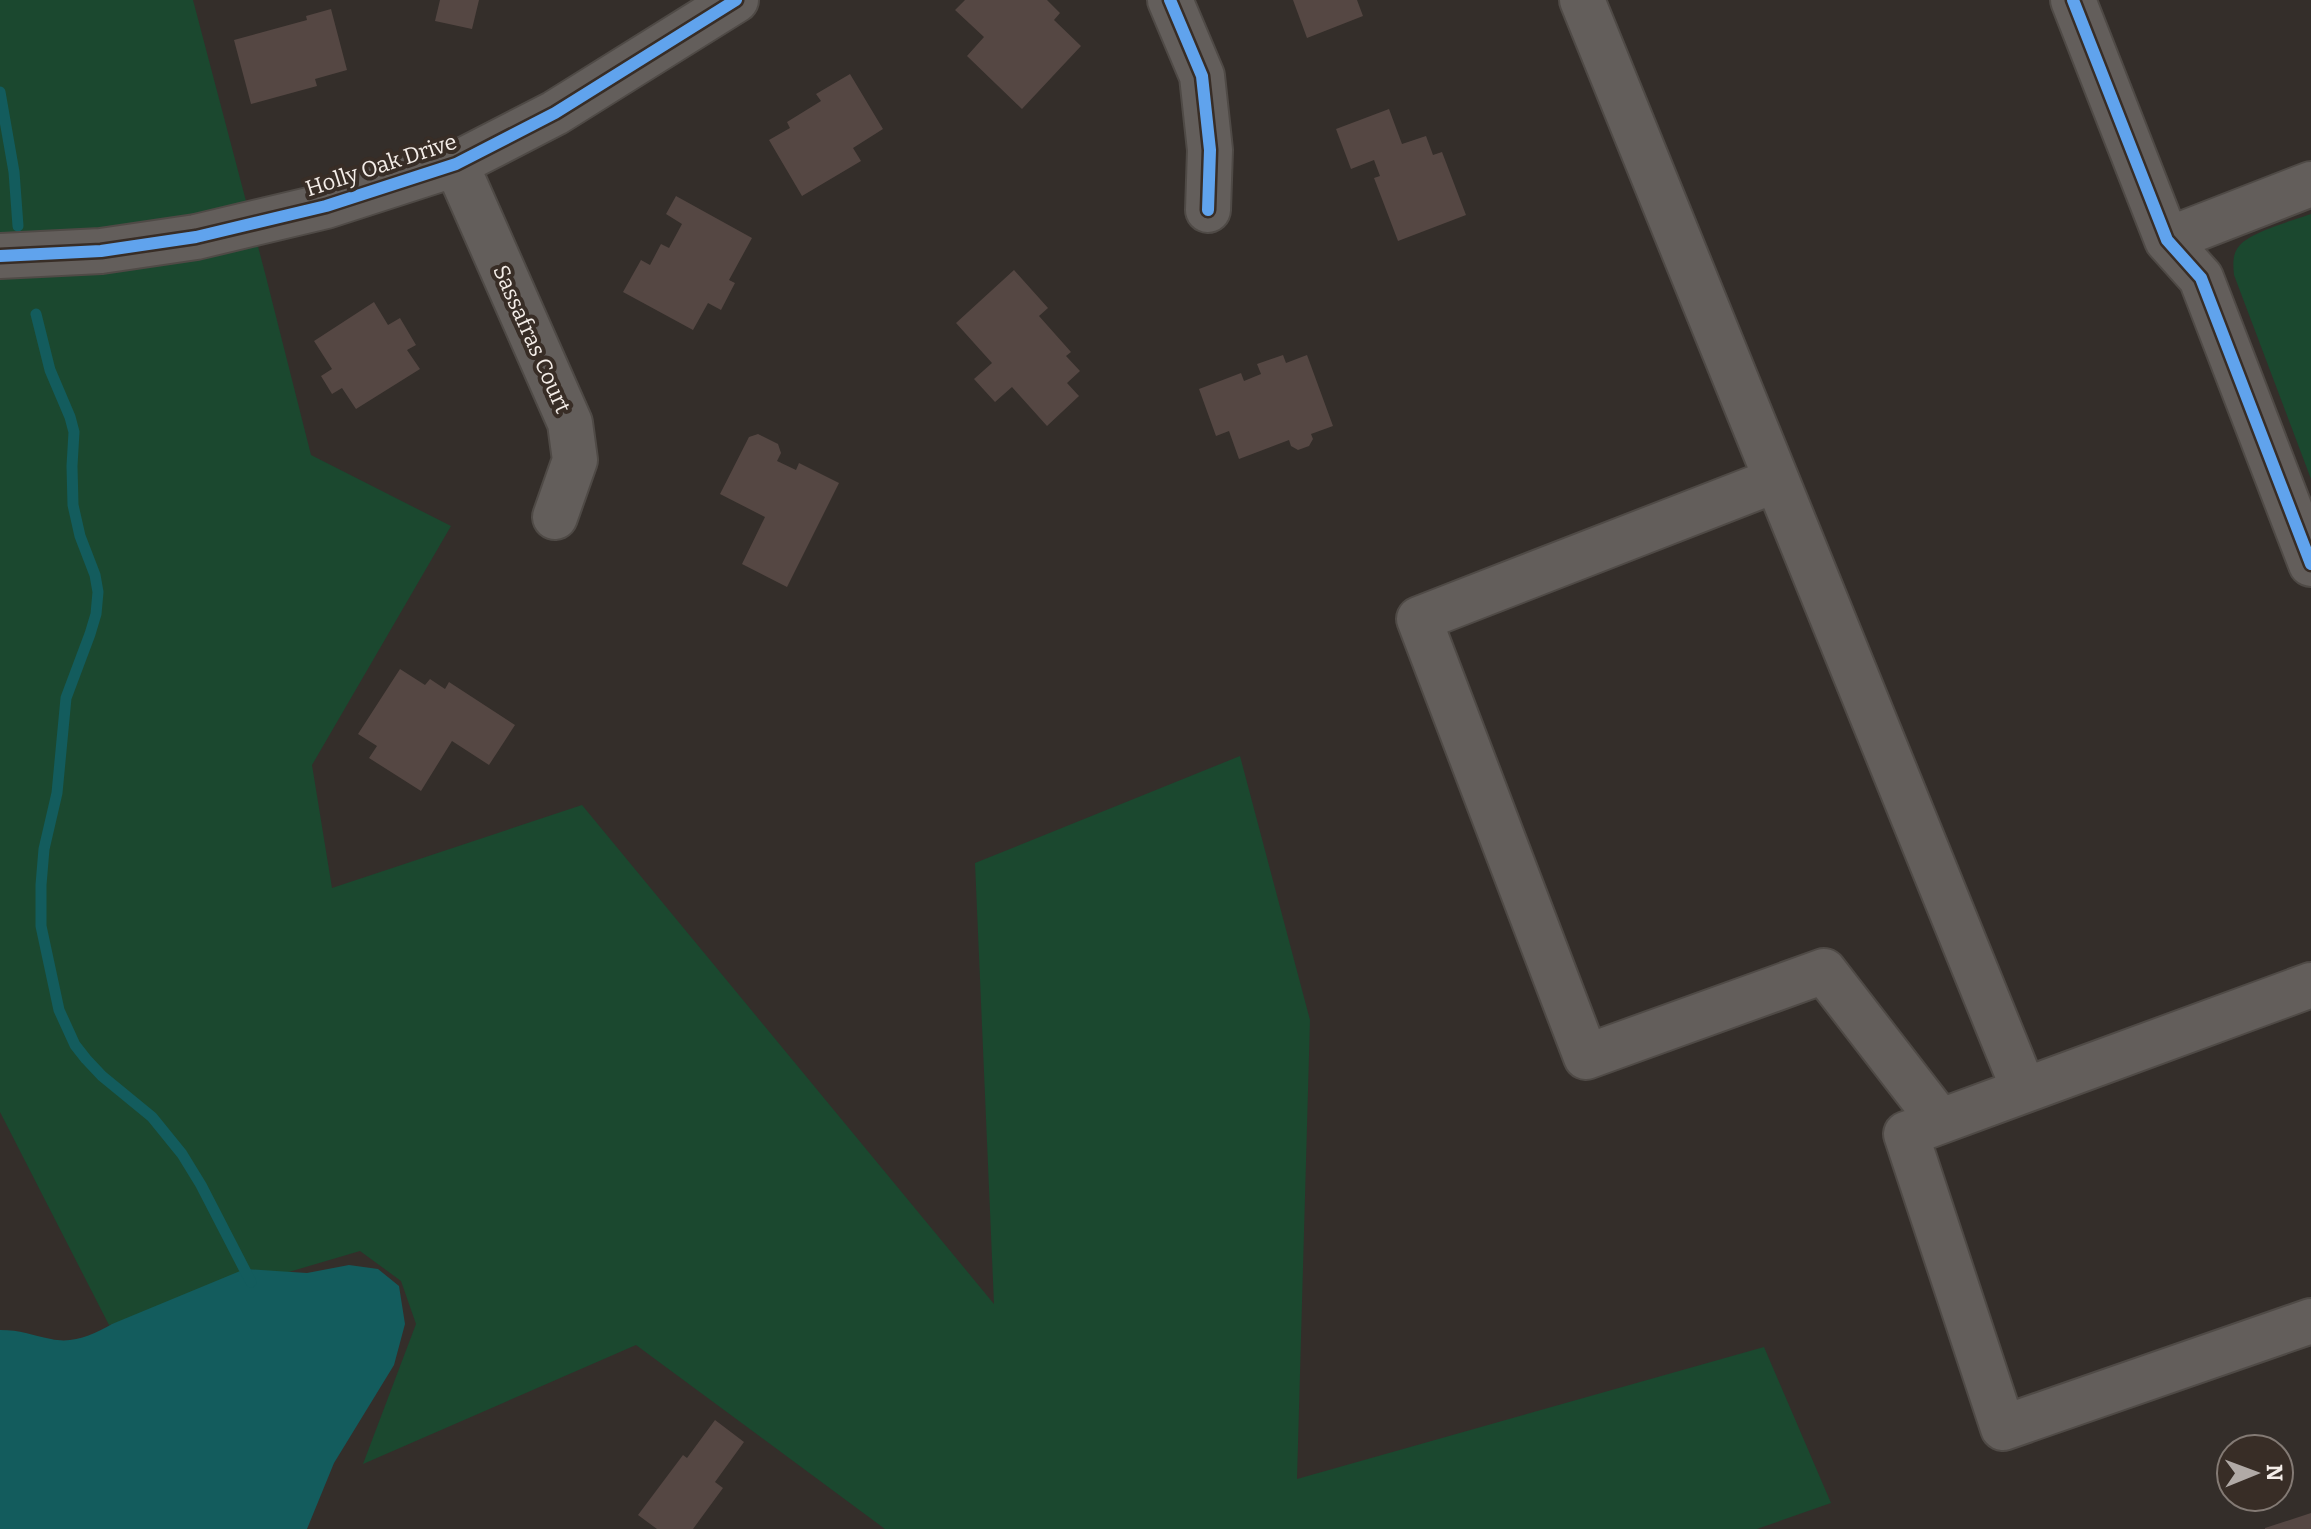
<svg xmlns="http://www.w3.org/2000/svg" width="2311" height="1529" font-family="Bitter,serif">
	<rect width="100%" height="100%" fill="#342e2a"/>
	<path fill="#1b482f" d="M0,0h193l72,273 46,182 140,71 -139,239 20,123 250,-83 412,499 -19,-441 265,-107 70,264 -13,459 467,-132 67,156 -74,26h-872l-249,-184 -273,119 53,-140 -15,-43 -41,-30 -251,74 -109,-213z
		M2311,214v265l-77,-204c-1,-10 -2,-22 6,-30 11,-13 54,-25 71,-31z"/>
	<path fill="#135c5d" d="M349,1265l29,4 21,17 6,38 -11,41 -60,98 -27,66h-307v-199c21,0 31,5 51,9 22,5 42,-4 61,-15l133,-55 62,4z"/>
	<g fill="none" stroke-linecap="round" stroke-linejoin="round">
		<path stroke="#135c5d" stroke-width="11" d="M0,92l14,80 4,54
			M36,314l14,56 20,47 4,15 -2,34 1,39 7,31 15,39 3,17 -2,22 -6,20 -24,64 -9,95 -13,56 -3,36v41l18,84 16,35 11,14 16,17 50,41 30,37 19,31 50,97"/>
	</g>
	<path fill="#554743" d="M440,0h39l-7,29 -37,-8z
		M965,0h82l13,13 -6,7 27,26 -59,63 -55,-53 17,-19 -29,-27z
		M1293,0h64l6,16 -56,22z
		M331,9l16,61 -32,9 2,7 -66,18 -17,-64 73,-20 -1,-4z
		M850,74l33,55 -30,19 8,13 -59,35 -33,-56 21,-12 -3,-6 34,-21 -5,-7z
		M1389,109l13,35 24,-8 7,19 9,-3 24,63 -68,26 -24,-63 6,-2 -6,-16 -23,9 -15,-40z
		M676,196l76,42 -23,42 6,3 -14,27 -13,-7 -15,27 -70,-38 18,-32 9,5 11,-21 8,4 13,-24 -16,-10z
		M1014,270l34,38 -9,8 32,36 -5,4 14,15 -13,12 12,13 -32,30 -35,-39 -17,15 -21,-23 18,-16 -36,-40z
		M374,302l14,23 12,-7 16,27 -9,5 13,19 -64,40 -14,-21 -10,6 -11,-18 11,-7 -18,-28z
		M1283,355l3,8 21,-8 26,71 -22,8 2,5 -4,7 -11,4 -7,-4 -2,-6 -50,19 -10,-28 -13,5 -17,-47 42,-16 3,8 17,-7 -4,-10z
		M758,434l20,10 3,9 -4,8 19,9 3,-7 40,20 -52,104 -45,-23 23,-47 -45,-23 29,-57z
		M400,669l25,16 5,-6 15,10 4,-7 66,43 -26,40 -37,-24 -31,50 -52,-33 8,-12 -19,-12z
		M715,1420l29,22 -29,40 8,6 -30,41h-36l-19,-14 45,-60 4,3z
		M2311,1513v16h-46v-1z"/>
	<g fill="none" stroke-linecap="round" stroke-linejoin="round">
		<defs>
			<path id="minor" d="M1170,0l32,76 8,74 -2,60
				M1582,0l442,1090
				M2073,0l94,240 34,38 110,286
				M456,164l114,259 5,37 -20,57
				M2167,240l144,-56
				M0,256l101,-5 95,-14 130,-31 130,-42 99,-51 181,-113
				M1776,480l-357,139 167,438 238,-86 116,150
				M2311,985l-405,149 97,294 308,-107"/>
		</defs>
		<use href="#minor" stroke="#4f4a46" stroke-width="48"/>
		<use href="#minor" stroke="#635e5b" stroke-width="44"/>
		<defs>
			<path id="cycleway" d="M1170,0l32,76 8,74 -2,60
				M2073,0l94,240 34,38 110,286
				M0,256l101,-5 95,-14 130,-31 130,-42 99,-51 181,-113"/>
		</defs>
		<use href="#cycleway" stroke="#382d26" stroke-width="17"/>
		<use href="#cycleway" stroke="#60a3ed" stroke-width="12"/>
	</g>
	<g text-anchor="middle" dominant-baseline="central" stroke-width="8" stroke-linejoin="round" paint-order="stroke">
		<g font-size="22" fill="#f4ede8" stroke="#382d26">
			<text transform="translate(381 165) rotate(-18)">Holly Oak Drive</text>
			<text transform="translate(532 339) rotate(66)">Sassafras Court</text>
		</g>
	</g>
	<g transform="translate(2255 1473) rotate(89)"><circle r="38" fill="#382d26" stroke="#837a74" stroke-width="2"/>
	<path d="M0-6L14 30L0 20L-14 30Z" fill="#b1aaa6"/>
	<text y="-12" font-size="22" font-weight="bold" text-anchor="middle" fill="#f4ede8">N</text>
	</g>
</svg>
